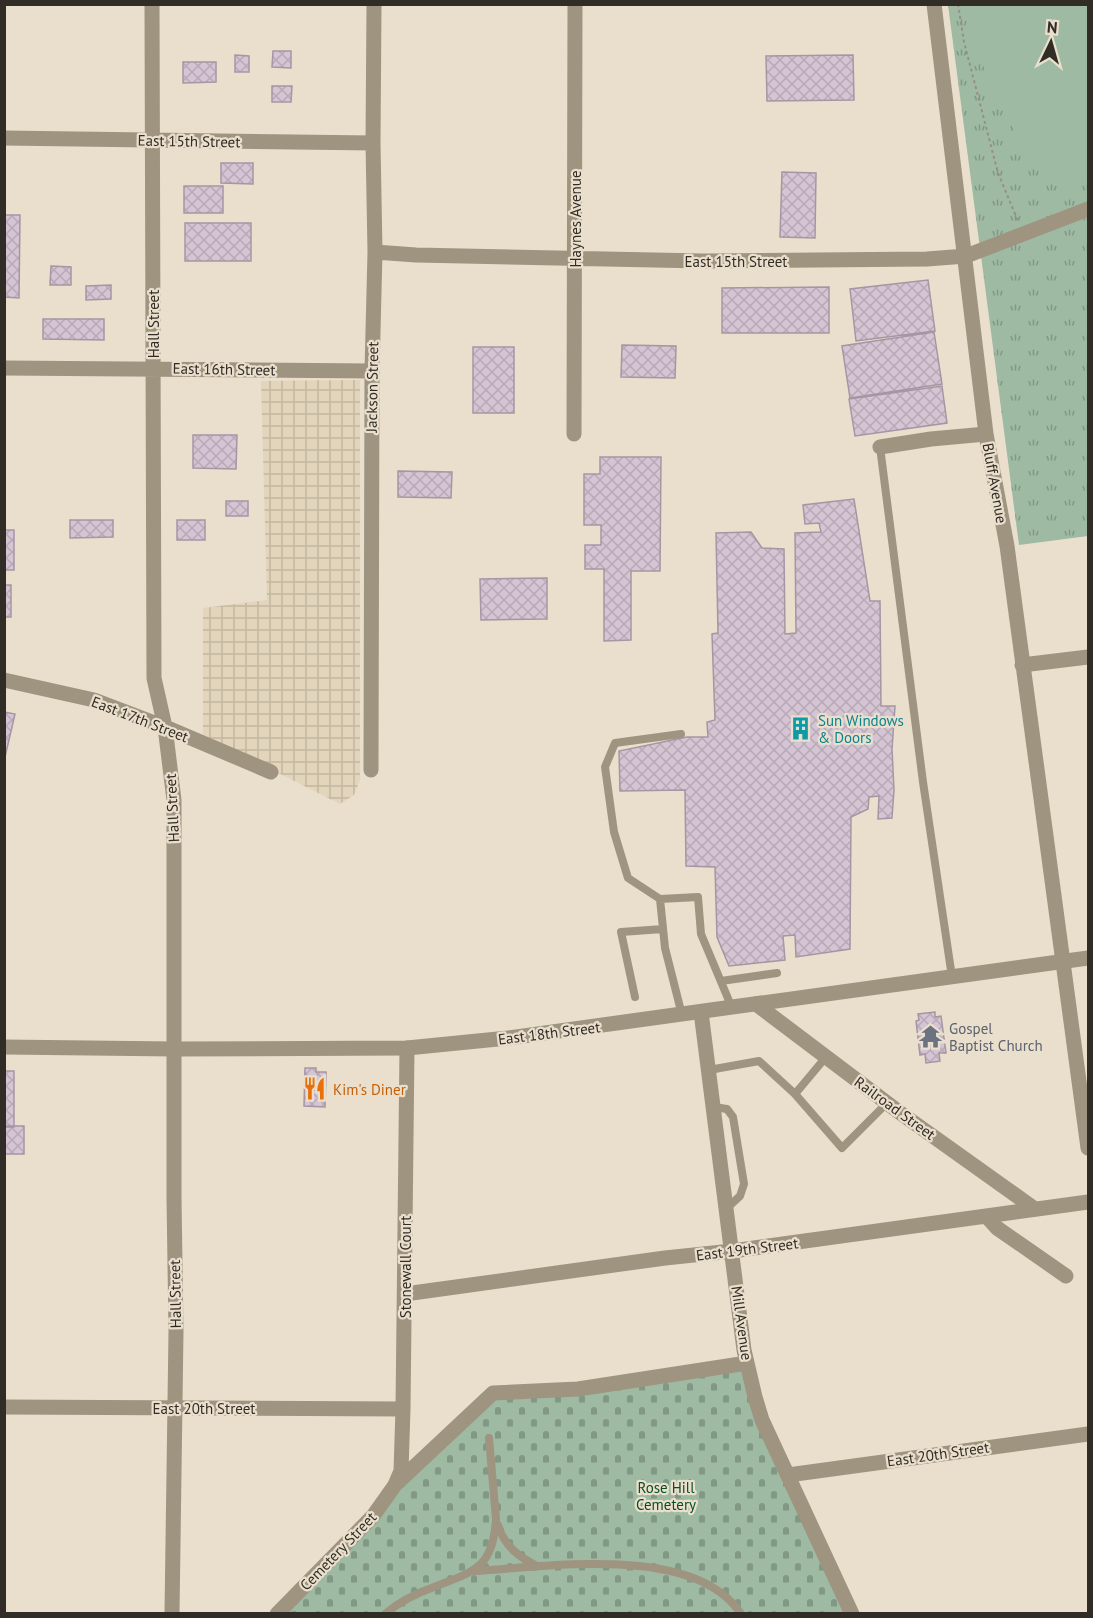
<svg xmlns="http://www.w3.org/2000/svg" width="1093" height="1618" font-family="'PT Sans',sans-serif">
	<defs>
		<pattern id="industrial-grid" width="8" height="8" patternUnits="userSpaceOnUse" patternTransform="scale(1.5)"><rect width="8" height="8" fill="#e3d5bb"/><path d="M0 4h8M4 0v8" fill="none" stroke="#c3b7a1"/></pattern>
		<pattern id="grass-tufts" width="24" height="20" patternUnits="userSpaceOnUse" patternTransform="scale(1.5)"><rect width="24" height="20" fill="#9ebaa3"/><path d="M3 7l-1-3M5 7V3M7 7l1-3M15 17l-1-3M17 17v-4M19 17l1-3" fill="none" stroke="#819885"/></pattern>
		<pattern id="cemetery-stones" width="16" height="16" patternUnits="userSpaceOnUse" patternTransform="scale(1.5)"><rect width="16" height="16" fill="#9ebaa3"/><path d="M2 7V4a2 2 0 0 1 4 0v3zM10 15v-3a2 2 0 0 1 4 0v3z" fill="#819885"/></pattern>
		<pattern id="building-cross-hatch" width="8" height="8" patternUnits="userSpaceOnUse" patternTransform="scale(1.5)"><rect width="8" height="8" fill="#d5c4d3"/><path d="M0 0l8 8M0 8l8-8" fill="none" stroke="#b7a9b5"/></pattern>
	</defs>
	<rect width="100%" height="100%" fill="#eadfcc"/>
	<path fill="url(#industrial-grid)" d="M360,380v400l-6,15 -14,9 -137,-69v-127l64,-8 -6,-219z"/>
	<path fill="url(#grass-tufts)" d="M948,5h140v531l-69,9z"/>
	<path fill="url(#cemetery-stones)" d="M747,1363l8,34 97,217h-575l216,-221z"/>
	<path fill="#9ebaa3" d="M964,5h124v176l-12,-1 -17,-7 -18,-14 -27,-28 -44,-93z"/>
	<path fill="url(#building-cross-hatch)" stroke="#a695a4" stroke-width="1.5" d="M273,51h18v17l-19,-1z
		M235,55l14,1v16h-14z
		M853,55l1,45 -87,1 -1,-45z
		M183,62h33v20l-33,1z
		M272,86h20l-1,16h-19z
		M221,163h32v21l-32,-1z
		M782,172l34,1 -1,65 -35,-1z
		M184,186h39v27h-39z
		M4,215h16l-1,83 -15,-1z
		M185,223h66v38h-66z
		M51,266l20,1v18h-21z
		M928,280l7,51 -79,10 -6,-52z
		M111,285v14l-25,1v-14z
		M829,287v46h-107v-45z
		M43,319h61v21l-61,-1z
		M934,332l8,52 -92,14 -8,-52z
		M622,345l54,1 -1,32 -54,-1z
		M473,347h41v66h-41z
		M942,386l5,37 -92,13 -6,-37z
		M193,435h44l-1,34 -43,-1z
		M600,457h61l-1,114h-29v69l-27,1v-72h-19v-24h16v-20h-17v-51h16z
		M398,471l54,1 -1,26 -53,-1z
		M854,499l16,102h10l1,105h14l-3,43 2,41 -2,28 -14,1 1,-23 -10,1 -1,12 -17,8 -1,132 -54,8 -1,-22 -12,1 2,24 -56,6 -12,-29 -2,-70 -29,-1 -1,-76 -65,1 -1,-40 68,-14h21l-1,-15 8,-2 -3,-86 6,-1 -2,-100 35,-1 11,16 22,1 1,85 11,-1 -1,-100 26,-1 -2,-9 -14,1 -2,-19z
		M226,501h22v15h-22z
		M70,520h43v17l-43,1z
		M177,520h28v20h-28z
		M4,530h10v40h-10z
		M547,578v41l-66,1 -1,-41z
		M4,585h7v32h-7z
		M4,712l11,2 -10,43h-1z
		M935,1012v5l6,-1 5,37h-7l1,8 -14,2 -1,-9 -5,1 -4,-34 3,-1 -1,-6z
		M305,1068h11v4h10l-1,35 -21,-1z
		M4,1071h10v56h-10z
		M4,1126h20v28h-20z"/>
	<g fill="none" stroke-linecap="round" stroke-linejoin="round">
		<path stroke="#978f81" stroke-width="2" stroke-dasharray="3 3" stroke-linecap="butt" d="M958,4l6,38 34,131 20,48"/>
		<path stroke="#9e9480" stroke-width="8" d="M880,447l43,335 29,195
			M681,734l-66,9 -10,24 9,65 14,46 32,21 38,-2 3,37 31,74
			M660,899l5,49 17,67
			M721,981l56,-8
			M635,997l-14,-65 42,-3
			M709,1070l50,-9 36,33 47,54 45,-45
			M795,1094l31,-37
			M714,1107l13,2 6,8 11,67 -4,12 -13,12
			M498,1525c6,21 21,32 39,41
			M475,1571c73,-4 220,-28 266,43
			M385,1614c14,-12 32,-21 49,-27 41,-16 59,-19 62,-68l-7,-81"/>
		<path stroke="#9e9480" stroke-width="15" d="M152,4l2,674 11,49 9,73v398l2,133 -4,283
			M934,4l52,430 21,112 81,602
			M4,138l369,5
			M375,252l41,3 287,6 224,-2 39,-3 122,-47
			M4,368l368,3
			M574,434l1,-430
			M880,447l51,-8 55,-5
			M1022,665l66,-8
			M4,680l90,20 71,27 106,45
			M371,770l1,-399 3,-119 -2,-109 1,-139
			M756,1004l143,108 136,97
			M701,1012l43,338 11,47 7,23 90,194
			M987,1217l10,11 69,48
			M405,1294l260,-36 67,-7 356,-49
			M4,1407l399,2
			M788,1475l300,-41
			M397,1483l96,-90 85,-4 169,-26
			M277,1614l96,-98 22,-31 6,-14 2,-62 4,-361"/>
		<path stroke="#9e9480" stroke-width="15" d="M4,1047l171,2 232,-1 101,-10 580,-80"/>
	</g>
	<defs>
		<symbol id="building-bare" viewBox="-9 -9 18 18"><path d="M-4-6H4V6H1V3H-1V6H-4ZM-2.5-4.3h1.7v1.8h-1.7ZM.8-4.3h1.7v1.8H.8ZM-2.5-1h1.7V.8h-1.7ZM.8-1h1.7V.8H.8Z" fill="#0f9aa8" stroke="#eadfcc" stroke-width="2.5" paint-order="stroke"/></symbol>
		<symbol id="temple-bare" viewBox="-9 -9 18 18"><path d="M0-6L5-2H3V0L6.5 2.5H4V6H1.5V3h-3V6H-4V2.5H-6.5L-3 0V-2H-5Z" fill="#6b7280" stroke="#eadfcc" stroke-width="2.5" paint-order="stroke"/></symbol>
		<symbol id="restaurant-bare" viewBox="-9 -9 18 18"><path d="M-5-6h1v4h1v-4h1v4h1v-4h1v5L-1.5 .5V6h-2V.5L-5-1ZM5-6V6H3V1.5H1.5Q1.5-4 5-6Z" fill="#e8710a" stroke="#eadfcc" stroke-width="2.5" paint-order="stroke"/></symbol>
	</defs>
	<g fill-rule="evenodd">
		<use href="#building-bare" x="784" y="712" width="33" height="33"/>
		<use href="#temple-bare" x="914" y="1020" width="33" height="33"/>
		<use href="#restaurant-bare" x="298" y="1072" width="33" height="33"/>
	</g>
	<g text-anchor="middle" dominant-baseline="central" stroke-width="4.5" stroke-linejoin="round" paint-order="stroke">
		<g font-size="15" fill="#312d26" stroke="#eadfcc">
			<text transform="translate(189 141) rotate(1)">East 15th Street</text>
			<text transform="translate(575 219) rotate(-90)">Haynes Avenue</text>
			<text x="736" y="261">East 15th Street</text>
			<text transform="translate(153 324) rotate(-90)">Hall Street</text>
			<text transform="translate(224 369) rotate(1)">East 16th Street</text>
			<text transform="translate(372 387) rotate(-89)">Jackson Street</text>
			<text transform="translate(995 483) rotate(80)">Bluff Avenue</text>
			<text transform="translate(140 719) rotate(21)">East 17th Street</text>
			<text transform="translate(172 808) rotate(-93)">Hall Street</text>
			<text transform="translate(549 1033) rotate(-7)">East 18th Street</text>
			<text transform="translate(895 1108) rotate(36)">Railroad Street</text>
			<text transform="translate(747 1249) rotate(-7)">East 19th Street</text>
			<text transform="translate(405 1267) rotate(-90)">Stonewall Court</text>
			<text transform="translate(175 1294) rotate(-91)">Hall Street</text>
			<text transform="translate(742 1323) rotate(82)">Mill Avenue</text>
			<text x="204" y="1408">East 20th Street</text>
			<text transform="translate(938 1454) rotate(-8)">East 20th Street</text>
			<text transform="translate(338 1551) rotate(-46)">Cemetery Street</text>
		</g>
		<g font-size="15" fill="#0d838f" stroke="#eadfcc" text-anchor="start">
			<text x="818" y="720">Sun Windows<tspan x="818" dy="17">&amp; Doors</tspan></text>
		</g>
		<g font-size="15" fill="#5b616d" stroke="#eadfcc" text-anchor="start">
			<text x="949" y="1028">Gospel<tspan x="949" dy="17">Baptist Church</tspan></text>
		</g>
		<g font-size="15" fill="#c56008" stroke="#eadfcc" text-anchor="start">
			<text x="333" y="1089">Kim's Diner</text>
		</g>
		<g font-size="15" fill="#064f23" stroke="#eadfcc">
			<text x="666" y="1487">Rose Hill<tspan x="666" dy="17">Cemetery</tspan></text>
		</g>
	</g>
	<rect width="1093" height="1618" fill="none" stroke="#312d26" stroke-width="12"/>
	<g transform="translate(1051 42) rotate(5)" stroke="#eadfcc" stroke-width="4.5" paint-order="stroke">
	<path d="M0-4.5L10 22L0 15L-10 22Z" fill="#312d26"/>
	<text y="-9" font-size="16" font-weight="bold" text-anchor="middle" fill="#312d26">N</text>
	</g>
</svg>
